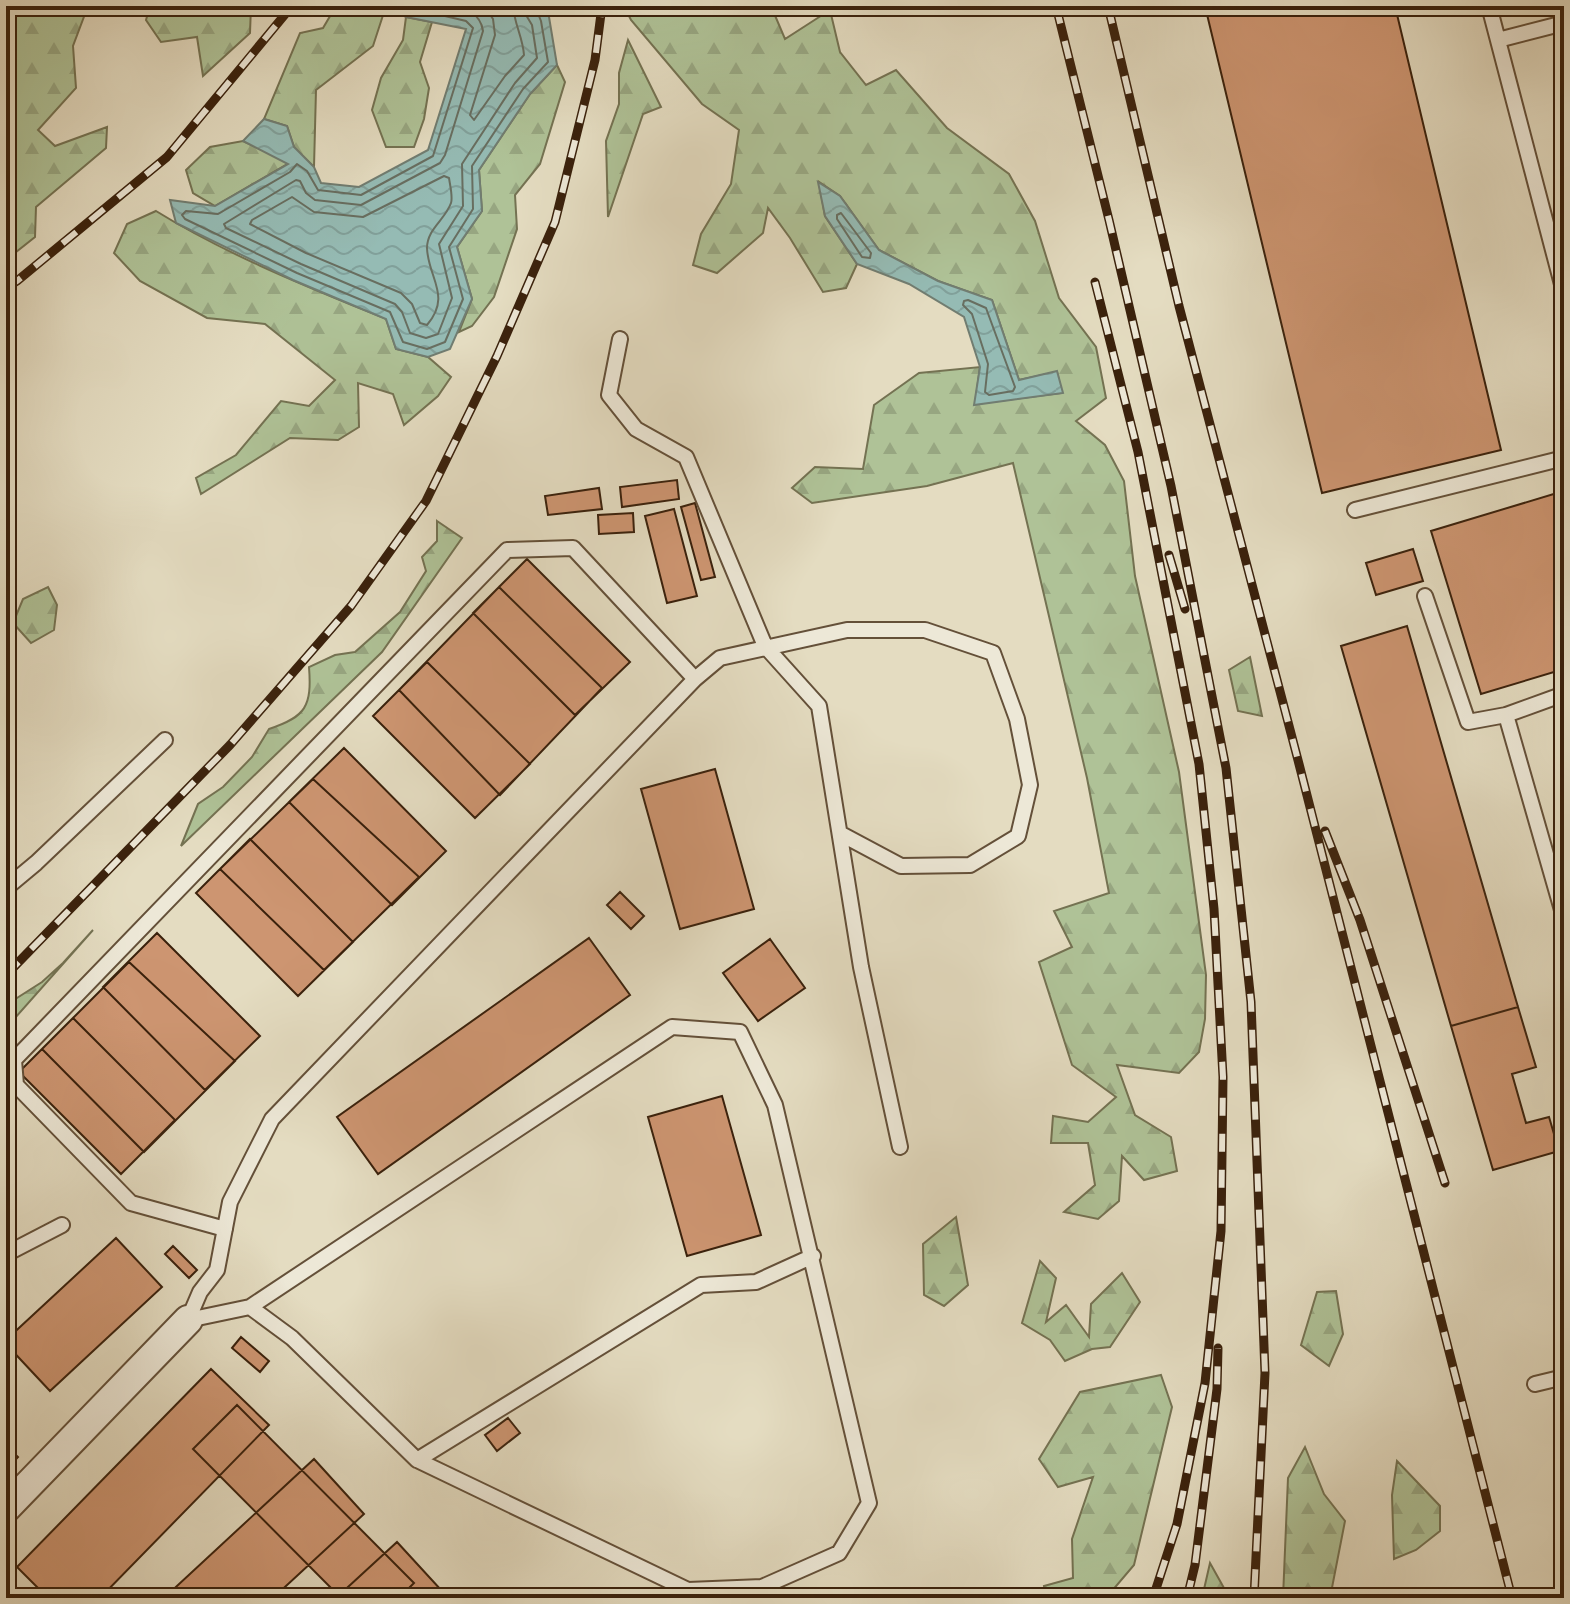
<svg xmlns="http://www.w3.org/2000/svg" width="1570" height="1604" font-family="'Gentium Book Plus',serif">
	<defs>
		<pattern id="forest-firs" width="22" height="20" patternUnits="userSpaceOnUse" patternTransform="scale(2)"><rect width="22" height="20" fill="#afc297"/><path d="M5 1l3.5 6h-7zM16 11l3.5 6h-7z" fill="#97a681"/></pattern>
		<pattern id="water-waves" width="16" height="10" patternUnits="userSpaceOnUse" patternTransform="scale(2)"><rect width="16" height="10" fill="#95bbb4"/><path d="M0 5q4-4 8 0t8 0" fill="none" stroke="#81a09a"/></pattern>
	</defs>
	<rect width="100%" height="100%" fill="#e4dcc1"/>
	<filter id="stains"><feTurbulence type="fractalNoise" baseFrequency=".0025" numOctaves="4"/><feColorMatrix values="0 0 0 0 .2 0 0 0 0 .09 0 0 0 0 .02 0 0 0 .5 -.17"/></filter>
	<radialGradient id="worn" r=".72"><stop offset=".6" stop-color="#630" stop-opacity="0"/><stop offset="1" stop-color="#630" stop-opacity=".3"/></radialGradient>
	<path fill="url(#forest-firs)" stroke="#747252" stroke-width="2" d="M20,6h68l-15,40 3,42 -38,42 17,16 52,-19 -1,21 -70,59 -1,30 -29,23v-240z
		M150,6h101l-1,27 -47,43 -6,-39 -36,5 -15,-22z
		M336,6h50l-13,40 -57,44 -2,77 -20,-20 -7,-21 -23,-7 36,-86 23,-5z
		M624,6h147l14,33 45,-29 10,42 26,33 30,-15 51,58 62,46 26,47 24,77 37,49 10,51 -30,23 29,24 19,36 11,95 44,196 27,203 -1,44 -6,33 -20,21 -62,-8 18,50 36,22 6,34 -33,9 -22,-24 -3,45 -21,18 -34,-7 31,-27 -7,-42h-37l2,-27 35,6 28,-25 -44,-32 -33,-103 33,-15 -18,-36 55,-18 -22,-115 -74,-315 -86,23 -115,17 -20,-15 23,-21 48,2 11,-64 45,-32 61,-6 -5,37 87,-11 -5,-21 -38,8 -27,-80 -54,-19 -59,-31 -39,-54 -21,-14 6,34 32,48 -11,24 -23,4 -33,-54 -22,-30 -5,25 -46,40 -24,-8 8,-31 30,-50 8,-54 -37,-26 -71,-84z
		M406,17l26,5 -12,40 9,26 -5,31 -10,28h-28l-14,-37 9,-32 22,-38z
		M628,40l33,67 -18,7 -35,103 -2,-76 13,-37v-31z
		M557,65l8,17 -25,82 -25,31 2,34 -23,68 -22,29 -13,6 13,-33 -15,-52 25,-36 -3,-41 51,-76z
		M243,141l46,22 -74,43 -22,-13 -7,-23 24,-23z
		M156,211c71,44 152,76 230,108l10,30 32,8 23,20 -13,19 -34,29 -11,-31 -35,-11 1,44 -21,13 -48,-2 -89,56 -5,-16 40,-23 45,-54 28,5 26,-26 -70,-56 -58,-6 -67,-37 -26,-28 13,-29z
		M437,521l25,17 -80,114 -201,194 17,-42 25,-17 29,-30 17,-28c37,-12 43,-23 40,-62l26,-12 20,-3 45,-40 26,-41 -4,-14 15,-16z
		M48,587l9,18 -3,25 -23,13 -18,-20 10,-24z
		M1250,657l12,59 -24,-5 -9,-41z
		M93,930l-86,97h-1v-22l36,-23 21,-19z
		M956,1217l12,68 -24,21 -20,-11 -1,-51z
		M1040,1261l16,17 -10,44 20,-17 23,32 2,-33 31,-31 18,29 -30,45 -18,2 -27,12 -15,-21 -28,-17z
		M1336,1291l7,43 -14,32 -28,-21 16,-53z
		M1161,1375l11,32 -38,158 -28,33h-60l-2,-12 29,-8 -1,-39 21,-62 -35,10 -19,-28 41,-67z
		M1305,1447l19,47 21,27 -15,77h-47l5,-120z
		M1397,1461l43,45v25l-24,19 -22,9 -2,-64z
		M1210,1563l19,34v1h-27z"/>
	<path fill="url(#water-waves)" stroke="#717d71" stroke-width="2" d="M386,6h155l8,11 8,48 -27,29 -51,76 3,41 -25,36 15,52 -22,50 -22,8 -32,-8 -10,-30 -93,-39 -117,-57 -6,-23 45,6 73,-42 -45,-23 21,-22 23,7 7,21 20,20 7,16 38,4 69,-37 38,-121 -60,-12z
		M818,182l22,14 39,54 59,31 54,19 27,80 38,-9 6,22 -89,12 6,-38 -16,-50 -55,-33 -52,-20 -32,-48z"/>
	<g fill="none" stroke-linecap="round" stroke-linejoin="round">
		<path stroke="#686e60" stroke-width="2" d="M403,6l63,15 7,7 -40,128 -72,39 -43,-5 -11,-19 -10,-7 -7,8 -72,42 -32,-3 -4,4 3,4 112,54 93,39 13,30 24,7 18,-7 18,-43 -14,-52 24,-38 -1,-43 51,-77 25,-27 -7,-41 -6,-15
			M445,6c18,3 35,4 38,25l-38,124 -5,8 -79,42 -46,-5 -9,-7 -6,-12 -4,-1 -72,44 2,4 75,36 94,40 7,8 8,21 16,5 12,-4 14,-36 -13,-54 24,-38 -1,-42 53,-81 22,-25 -5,-33 -6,-10 -1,-9
			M484,6l9,13 2,16 -25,80 4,5 31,-44 19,-21c-1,-17 -10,-32 -11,-49
			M444,176l5,2c1,7 4,19 2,25 -6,17 -24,26 -24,45 1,30 25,48 0,77l-7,-2 -8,-19 -11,-11 -95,-40 -56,-29 2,-4 40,-23 22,15 49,5z
			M841,213l30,40 -1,5 -8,-1 -25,-38v-4z
			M968,300l18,8 29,79 -2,4 -24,4 -4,-3 3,-28 -16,-50 -9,-9 1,-4z"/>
	</g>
	<path fill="#cd9571" stroke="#3a210c" stroke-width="2" d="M1205,6h190l106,444 -179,43z
		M677,480l2,19 -57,8 -2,-20z
		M599,488l3,21 -54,6 -3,-19z
		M1557,493l7,24v152l-83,25 -50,-163z
		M695,503l20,74 -14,3 -20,-73z
		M674,509l23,87 -30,7 -22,-87z
		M633,513l1,19 -35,2 -1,-19z
		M1413,549l10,32 -47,14 -10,-32z
		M527,559l103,103 -55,53 -102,-102z
		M499,587l103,101 -102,107 -101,-105z
		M1407,626l111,381 -67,19 -110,-380z
		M427,662l103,102 -55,54 -102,-102z
		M344,748l102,103 -54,54 -103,-103z
		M715,769l39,140 -74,20 -39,-140z
		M313,779l106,98 -95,93 -104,-101z
		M250,839l103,103 -55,54 -102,-103z
		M620,892l24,24 -13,13 -24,-24z
		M157,933l103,103 -55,54 -102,-103z
		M589,938l41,57 -252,179 -41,-57z
		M770,939l35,49 -47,33 -35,-48z
		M129,962l106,99 -91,91 -102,-103z
		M1518,1007l18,60 -24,7 14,49 23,-6 10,34 -66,19 -42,-144z
		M73,1018l102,102 -54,54 -102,-102z
		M722,1096l39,139 -74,21 -39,-139z
		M116,1238l46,49 -112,104 -44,-47v-4z
		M173,1246l24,24 -8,8 -24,-24z
		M241,1337l28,24 -9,11 -28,-24z
		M211,1369l58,56 -169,173h-52l-31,-31z
		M237,1405l177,178 -15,15h-58l-148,-149z
		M508,1418l12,15 -23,18 -12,-16z
		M6,1446l12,11 -12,13z
		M314,1459l50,55 -91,84h-109z
		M397,1542l45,49 -7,7h-99z"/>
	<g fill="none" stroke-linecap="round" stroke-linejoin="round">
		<defs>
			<path id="lane" d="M1489,6l75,286
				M1498,40l66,-17
				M620,339l-11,56 27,34 50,28 79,189 54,60 42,261 39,180
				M1355,510l209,-52
				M1425,596l43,126 38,-7
				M695,679l25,-21 127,-28h78l68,23 24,66 13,66 -12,51 -48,29 -69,1 -60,-32
				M1564,694l-58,21 58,202
				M6,888l30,-25 129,-123
				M6,1254l56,-29
				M250,1307l422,-280 68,5 35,73 94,398 -30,50 -77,34 -74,3 -271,-130
				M188,1320l12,-28 17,-22 13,-68 42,-83 423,-440 -122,-131 -66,2 -493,510 2,25 115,118 94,26
				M188,1320l62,-13 42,31 125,122 284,-175 55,-3 57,-26
				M1535,1384l29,-7"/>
			<path id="street" d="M6,1508l182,-188"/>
		</defs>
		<use href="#lane" stroke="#645039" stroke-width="18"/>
		<use href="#street" stroke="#645039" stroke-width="32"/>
		<use href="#lane" stroke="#ede8d7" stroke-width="14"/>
		<use href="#street" stroke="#ede8d7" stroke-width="28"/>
		<defs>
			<path id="rail" d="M1056,6l53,214 62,266 55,282 25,234 14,371 -11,225
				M1108,6l71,300 120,458 213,834
				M1095,282l43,170 61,312 15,145 9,168 -2,154 -16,152 -28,141 -24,74
				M6,288l11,-7 150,-124 125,-151
				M1169,555l16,54
				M1325,831l35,89 85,263
				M6,975l224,-230 121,-139 75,-105 71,-145 58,-134 40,-162 7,-54
				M1187,1598l8,-33 22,-176 1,-41"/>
		</defs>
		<use href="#rail" stroke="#3a210c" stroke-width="9"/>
		<use href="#rail" stroke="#ede8d7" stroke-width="6" stroke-dasharray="18" stroke-linecap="butt"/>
	</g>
	<rect width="1570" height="1604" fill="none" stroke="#e4dcc1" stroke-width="32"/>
	<rect x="8" y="8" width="1554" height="1588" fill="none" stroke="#3a210c" stroke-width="4"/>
	<rect x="16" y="16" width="1538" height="1572" fill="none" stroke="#3a210c" stroke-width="2"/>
	<rect width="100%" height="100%" filter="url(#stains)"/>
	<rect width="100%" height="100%" fill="url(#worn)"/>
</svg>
